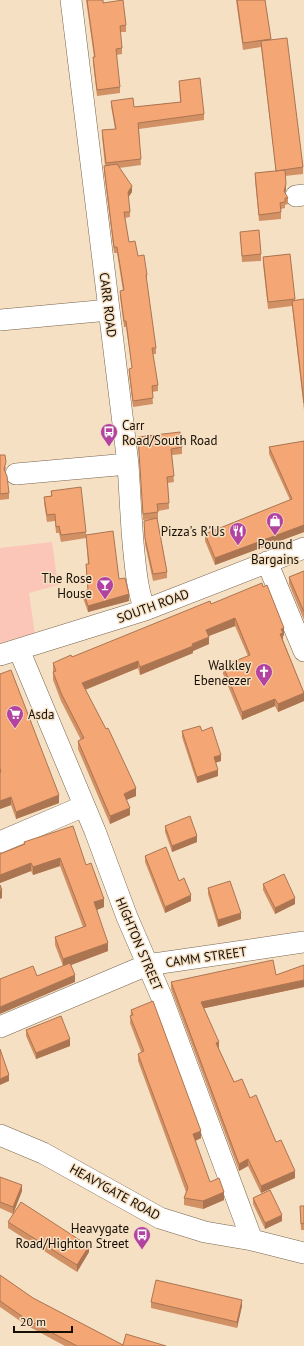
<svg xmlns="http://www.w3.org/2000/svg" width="304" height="1346" font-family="'PT Sans',sans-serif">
	<rect width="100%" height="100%" fill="#f6e0c4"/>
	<path fill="#fbc5b8" d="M52,542l6,43 -29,8 6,42 -35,9v-96z"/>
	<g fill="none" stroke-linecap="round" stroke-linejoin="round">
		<defs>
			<path id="minor" d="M71,0l57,464c2,30 3,60 6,89 2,20 4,39 11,57
				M296,196l8,-1
				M0,320l109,-10
				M16,474l112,-10
				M267,562l37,89
				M19,650l76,181 32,86 35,81 90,242
				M0,655l145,-45 159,-62
				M0,842l84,-36
				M0,1027l147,-62 157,-23
				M0,1135l43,18 117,65 45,14 47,8 52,13"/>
		</defs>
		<use href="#minor" stroke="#77644c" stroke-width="22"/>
		<use href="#minor" stroke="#fff" stroke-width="21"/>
	</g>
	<path fill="#d29065" d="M86,0h17v3l23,22v7h-6l2,16v6l-6,1 4,32v6l-23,3 -4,-33v-6h1z
		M236,0h29l6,40 32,127v7l-18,2 1,14 -1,3 3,5v6l-3,1v3l-4,1v10l-22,2 -4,-41v-7l21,-2 -15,-124 -18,3z
		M179,81l25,33v6l-65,9 2,36 -22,3 13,24 -4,5 2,15v5l-5,1 4,24 9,14 9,19v6h-1l10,67v6h-3l5,31v6l-6,1 1,12 -20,3 -4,-33v-5l3,-1 -6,-41h-2l-4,-30v-6h3l-6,-38h-3l-10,-81v-6h1l-3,-30v-6l13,-1 -4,-23v-5l23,6 46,-5z
		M240,232l21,22v7l-19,1z
		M290,254l5,46 9,-1v111l-12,-104 -24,3 -5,-45v-7z
		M138,437l44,10v7l-10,1 2,27 -6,1 1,26 -11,2v7l-1,1 10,53v6l-14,3 -8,-37 -1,-23 12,-2 -13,1z
		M304,441v91l-89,33 -10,-24v-7l85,-34 -21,-46v-7z
		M0,455l6,13 -1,3 4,22v6l-9,1z
		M51,491l35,41v2l33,45 10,22 -41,11 -5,-14v-7l5,-1 -2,-20v-6h2l-2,-26 -25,4 -2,-9h-3l-1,-12 -8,1 -3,-19v-6l7,-1z
		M304,571v49l-15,-36v-7z
		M211,604l73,31 -1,1v4l21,53v8l-26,11 -3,-6 -33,14 -19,-46v-8l25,-10 -13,-30 -26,10v8l-16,7v2l-53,22 -2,-7 -53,22 51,106 -10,4 4,15 -20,9 -32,-75v-8l3,-1 -20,-39 -8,-21v-17l19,-6z
		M0,674l59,129 -43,16 -5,-14 -11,4z
		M182,731h20l19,30 -6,2 3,13 -21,7 -15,-46z
		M165,826l32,16 -25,10 -7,-20z
		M24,842l62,23 18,42 -7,3 11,41 -37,14 4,17 -38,-6 26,-10 -8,-21v-8l28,-10 -23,-61 -27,9 -2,-4 -31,12v-29l24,-10z
		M145,856l34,25 12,20 -26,12 -20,-51z
		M263,884l32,20 -20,10 -12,-24z
		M208,888l33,31 -23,8 -10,-33z
		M304,965v22l-100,21 15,41 15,33 16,16 26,44 19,36 -34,15 -13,-27 -9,5 -68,-182v-7l105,-7z
		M131,1010l70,128 -6,3 15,41 14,18 -21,9 -19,-4v-7l2,-6 -48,-131v-7l3,-2 -11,-29z
		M26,1030l44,16 -34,13 -10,-23z
		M0,1177l22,14 -9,23 -13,-6z
		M253,1198l29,23 -17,8 -12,-25z
		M300,1206h4v24h-3z
		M8,1222l81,30 -12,20 -69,-44z
		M0,1275l33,23 90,47 43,1h-101l-39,-21 -26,-18z
		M151,1302l91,4 -5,22 -86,-20z"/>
	<path fill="#ab7552" d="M286,184v6l-2,7v-6z
		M132,186v6l-4,6v-6z
		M304,525v7l-89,33v-7z
		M129,594v7l-41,11v-6z
		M235,618v8l-29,11v-7z
		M284,628v7l-1,1v4l-3,-6 1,-5z
		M209,637v7l-16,7v2l-53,22v-8z
		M138,661v7l-56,23v-8z
		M304,693v8l-26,11v-8z
		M275,699v7l-33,14v-8z
		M221,755v6l-7,2v-6z
		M218,770v6l-21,7v-6z
		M136,788v8l-12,5v-7z
		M59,795v8l-43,16v-7z
		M11,797v8l-11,4v-8z
		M130,808v7l-20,9v-8z
		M197,836v6l-25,10v-6z
		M60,858v8l-27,9v-8z
		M31,863v8l-31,12v-8z
		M2,890v8l-2,1v-8z
		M191,895v6l-26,12v-6z
		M295,898v6l-20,10v-6z
		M104,899v8l-10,4v-9z
		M241,913v6l-23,8v-7z
		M108,943v8l-45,17v-9z
		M75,975v7l-75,32v-7z
		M304,980v7l-103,22v-7z
		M70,1039v7l-34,13v-6z
		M219,1042v7l-3,-6z
		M9,1075v6l-9,4v-6z
		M201,1131v7l-8,4v-8z
		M248,1159v7l-9,5v-7z
		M295,1171v7l-34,15v-7z
		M22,1185v6l-9,23v-7z
		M224,1192v8l-21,9v-8z
		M282,1215v6l-17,8v-6z
		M89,1246v6l-12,20v-7z
		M242,1300v6l-5,22v-6z"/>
	<path fill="#f4a775" stroke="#ab7552" d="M87,0h16v3l20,-3 3,25 -6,1 2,22 -6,1 4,38 -23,3 -4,-33h2z
		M237,0h28l6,39 -28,4z
		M287,38l16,129 -27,4 -15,-130z
		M200,78l4,36 -66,9 3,36 -35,4 -4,-33 14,-1 -5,-28 22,-3 1,9 47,-5 -2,-21z
		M117,164l15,22 -4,6 2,20h-6l5,30 6,-1 3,15 6,-1 3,20h-1l10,73h-4l6,37 -6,1 1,12 -20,3 -4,-32 3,-1 -6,-47h-2l-4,-30 4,-1 -7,-43h-3l-10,-81z
		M285,170l1,14 -2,7 4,7h-3v4l-5,1 1,9 -22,3 -4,-42z
		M259,230l2,24 -19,2 -2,-24z
		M290,254l5,45 -27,3 -5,-45z
		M304,299v104l-12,-102z
		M180,432l2,15 -11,2 3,27 -7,1 2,26 -12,1 1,8 -15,2 -5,-77z
		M304,441v84l-89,33 -10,-24 87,-35 -23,-52z
		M0,455h5l1,7 -2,7 3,7 2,17 -9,1z
		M81,487l5,45 -25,3 -2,-9 -3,1 -1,-13 -8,1 -3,-18 8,-1 -1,-5z
		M157,518l10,54 -14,2 -8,-36 -1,-17z
		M113,531l6,48 6,-1 4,16 -41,12 -5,-15 5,-1 -2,-26h3l-3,-29z
		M304,571v41l-15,-35z
		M262,583l1,4 4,-2 17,43 -3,1 2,4 -3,1 24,59 -26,11 -3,-5 -33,13 -19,-46 27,-11 -15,-37 -29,12 3,7 -17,7 1,2 -53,21 -2,-6 -56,22 24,46 2,-1 28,60 -12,6 6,14 -20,8 -32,-75 6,-3 -23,-45 -8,-21 3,-1 -3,-8 18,-8 1,2 138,-56 1,3z
		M11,670l48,125 -43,17 -5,-15 -11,4v-28l1,-1 -1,-4v-94z
		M200,726l2,5 10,-4 9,28 -7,2 4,13 -21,7 -15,-46z
		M190,816l7,20 -25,10 -7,-20z
		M73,826l13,39 5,-2 13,36 -10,3 14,41 -45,16 -8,-22 31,-11 -26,-68 -27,9 -2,-4 -31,12v-21l25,-10 -1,-2z
		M166,847l13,34 5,-3 7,17 -26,12 -20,-51z
		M284,874l11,24 -20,10 -12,-24z
		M230,881l11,32 -23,7 -10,-32z
		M0,885l2,5 -2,1z
		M273,960l3,15 28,-10v15l-103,22 18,40 -3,1 18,39 8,-3 8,19 6,-3 20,47 5,-2 14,31 -34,15 -13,-27 -9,5 -68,-182z
		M70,963l5,12 -75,32v-28l33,-13 4,10z
		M153,1001l48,130 -8,3 17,48 9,-4 5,14 -21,9 -19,-3 4,-10 -50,-134 6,-3 -14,-35 3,-1 -2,-5z
		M61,1016l9,23 -34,14 -10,-23z
		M0,1049l9,26 -9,4z
		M0,1177l22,8 -9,22 -13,-5z
		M270,1190l12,25 -17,8 -12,-25z
		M21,1202l68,44 -12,19 -69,-43z
		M300,1206h4v17l-3,1z
		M0,1275l33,23 90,47 3,-11 40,12h-89l-51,-27 -26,-18z
		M156,1280l86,20 -5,22 -86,-20z"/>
	<defs>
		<symbol id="bus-pin" viewBox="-11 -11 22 30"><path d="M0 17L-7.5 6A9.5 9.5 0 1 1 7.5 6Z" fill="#b243a1" stroke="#f6e0c4"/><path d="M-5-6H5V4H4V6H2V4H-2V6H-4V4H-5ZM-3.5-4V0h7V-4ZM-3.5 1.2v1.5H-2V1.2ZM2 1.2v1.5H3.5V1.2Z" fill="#fff"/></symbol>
		<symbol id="shop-pin" viewBox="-11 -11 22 30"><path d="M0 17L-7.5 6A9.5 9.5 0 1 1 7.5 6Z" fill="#b243a1" stroke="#f6e0c4"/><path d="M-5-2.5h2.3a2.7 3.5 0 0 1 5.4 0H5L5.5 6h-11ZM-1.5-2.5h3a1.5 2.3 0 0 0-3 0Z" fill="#fff"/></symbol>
		<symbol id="restaurant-pin" viewBox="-11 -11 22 30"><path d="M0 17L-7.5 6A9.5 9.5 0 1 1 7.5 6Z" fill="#b243a1" stroke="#f6e0c4"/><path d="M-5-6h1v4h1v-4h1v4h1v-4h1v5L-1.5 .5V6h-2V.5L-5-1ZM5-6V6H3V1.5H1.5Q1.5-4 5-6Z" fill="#fff"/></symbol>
		<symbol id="bar-pin" viewBox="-11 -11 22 30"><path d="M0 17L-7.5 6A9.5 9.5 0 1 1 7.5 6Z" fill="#b243a1" stroke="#f6e0c4"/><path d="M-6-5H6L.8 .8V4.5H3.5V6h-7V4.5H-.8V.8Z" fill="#fff"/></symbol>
		<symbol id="church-pin" viewBox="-11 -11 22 30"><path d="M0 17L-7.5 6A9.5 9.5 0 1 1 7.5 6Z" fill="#b243a1" stroke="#f6e0c4"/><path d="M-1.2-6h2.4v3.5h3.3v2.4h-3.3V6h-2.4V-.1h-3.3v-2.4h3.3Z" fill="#fff"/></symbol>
		<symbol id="supermarket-pin" viewBox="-11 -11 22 30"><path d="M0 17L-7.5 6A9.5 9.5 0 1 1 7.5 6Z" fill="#b243a1" stroke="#f6e0c4"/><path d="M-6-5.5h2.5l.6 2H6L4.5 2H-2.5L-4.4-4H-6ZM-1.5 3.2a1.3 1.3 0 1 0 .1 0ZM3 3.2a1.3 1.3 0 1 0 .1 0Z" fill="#fff"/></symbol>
	</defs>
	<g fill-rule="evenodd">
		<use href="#bus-pin" x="99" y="422" width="20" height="27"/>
		<use href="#shop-pin" x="265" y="511" width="20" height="27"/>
		<use href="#restaurant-pin" x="228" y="521" width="20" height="27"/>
		<use href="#bar-pin" x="95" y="575" width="20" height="27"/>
		<use href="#church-pin" x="254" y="662" width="20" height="27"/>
		<use href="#supermarket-pin" x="5" y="704" width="20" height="27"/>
		<use href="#bus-pin" x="132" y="1225" width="20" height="27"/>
	</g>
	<g text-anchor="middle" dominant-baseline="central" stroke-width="3" stroke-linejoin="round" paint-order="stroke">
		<g font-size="13" fill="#150e05" stroke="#f6e0c4">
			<text transform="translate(108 305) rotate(83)">CARR ROAD</text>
			<text transform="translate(153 606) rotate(-20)">SOUTH ROAD</text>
			<text transform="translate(139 944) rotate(67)">HIGHTON STREET</text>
			<text transform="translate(206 957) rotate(-8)">CAMM STREET</text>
			<text transform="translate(115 1192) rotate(29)">HEAVYGATE ROAD</text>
		</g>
		<g font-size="13" fill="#150e05" stroke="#f6e0c4" text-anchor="end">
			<text x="122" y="425" text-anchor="start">Carr<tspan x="122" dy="15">Road/South Road</tspan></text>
			<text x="225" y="531">Pizza's R'Us</text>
			<text x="275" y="544" text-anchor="middle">Pound<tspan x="275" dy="15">Bargains</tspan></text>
			<text x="92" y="578">The Rose<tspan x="92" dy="15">House</tspan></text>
			<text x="251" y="665">Walkley<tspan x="251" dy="15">Ebeneezer</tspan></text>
			<text x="28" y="714" text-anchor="start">Asda</text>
			<text x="129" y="1228">Heavygate<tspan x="129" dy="15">Road/Highton Street</tspan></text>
		</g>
	</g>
	<path d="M14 1326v6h58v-6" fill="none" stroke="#150e05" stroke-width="2"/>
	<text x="20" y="1326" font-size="12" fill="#150e05" stroke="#f6e0c4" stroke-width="3" paint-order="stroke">20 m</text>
</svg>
